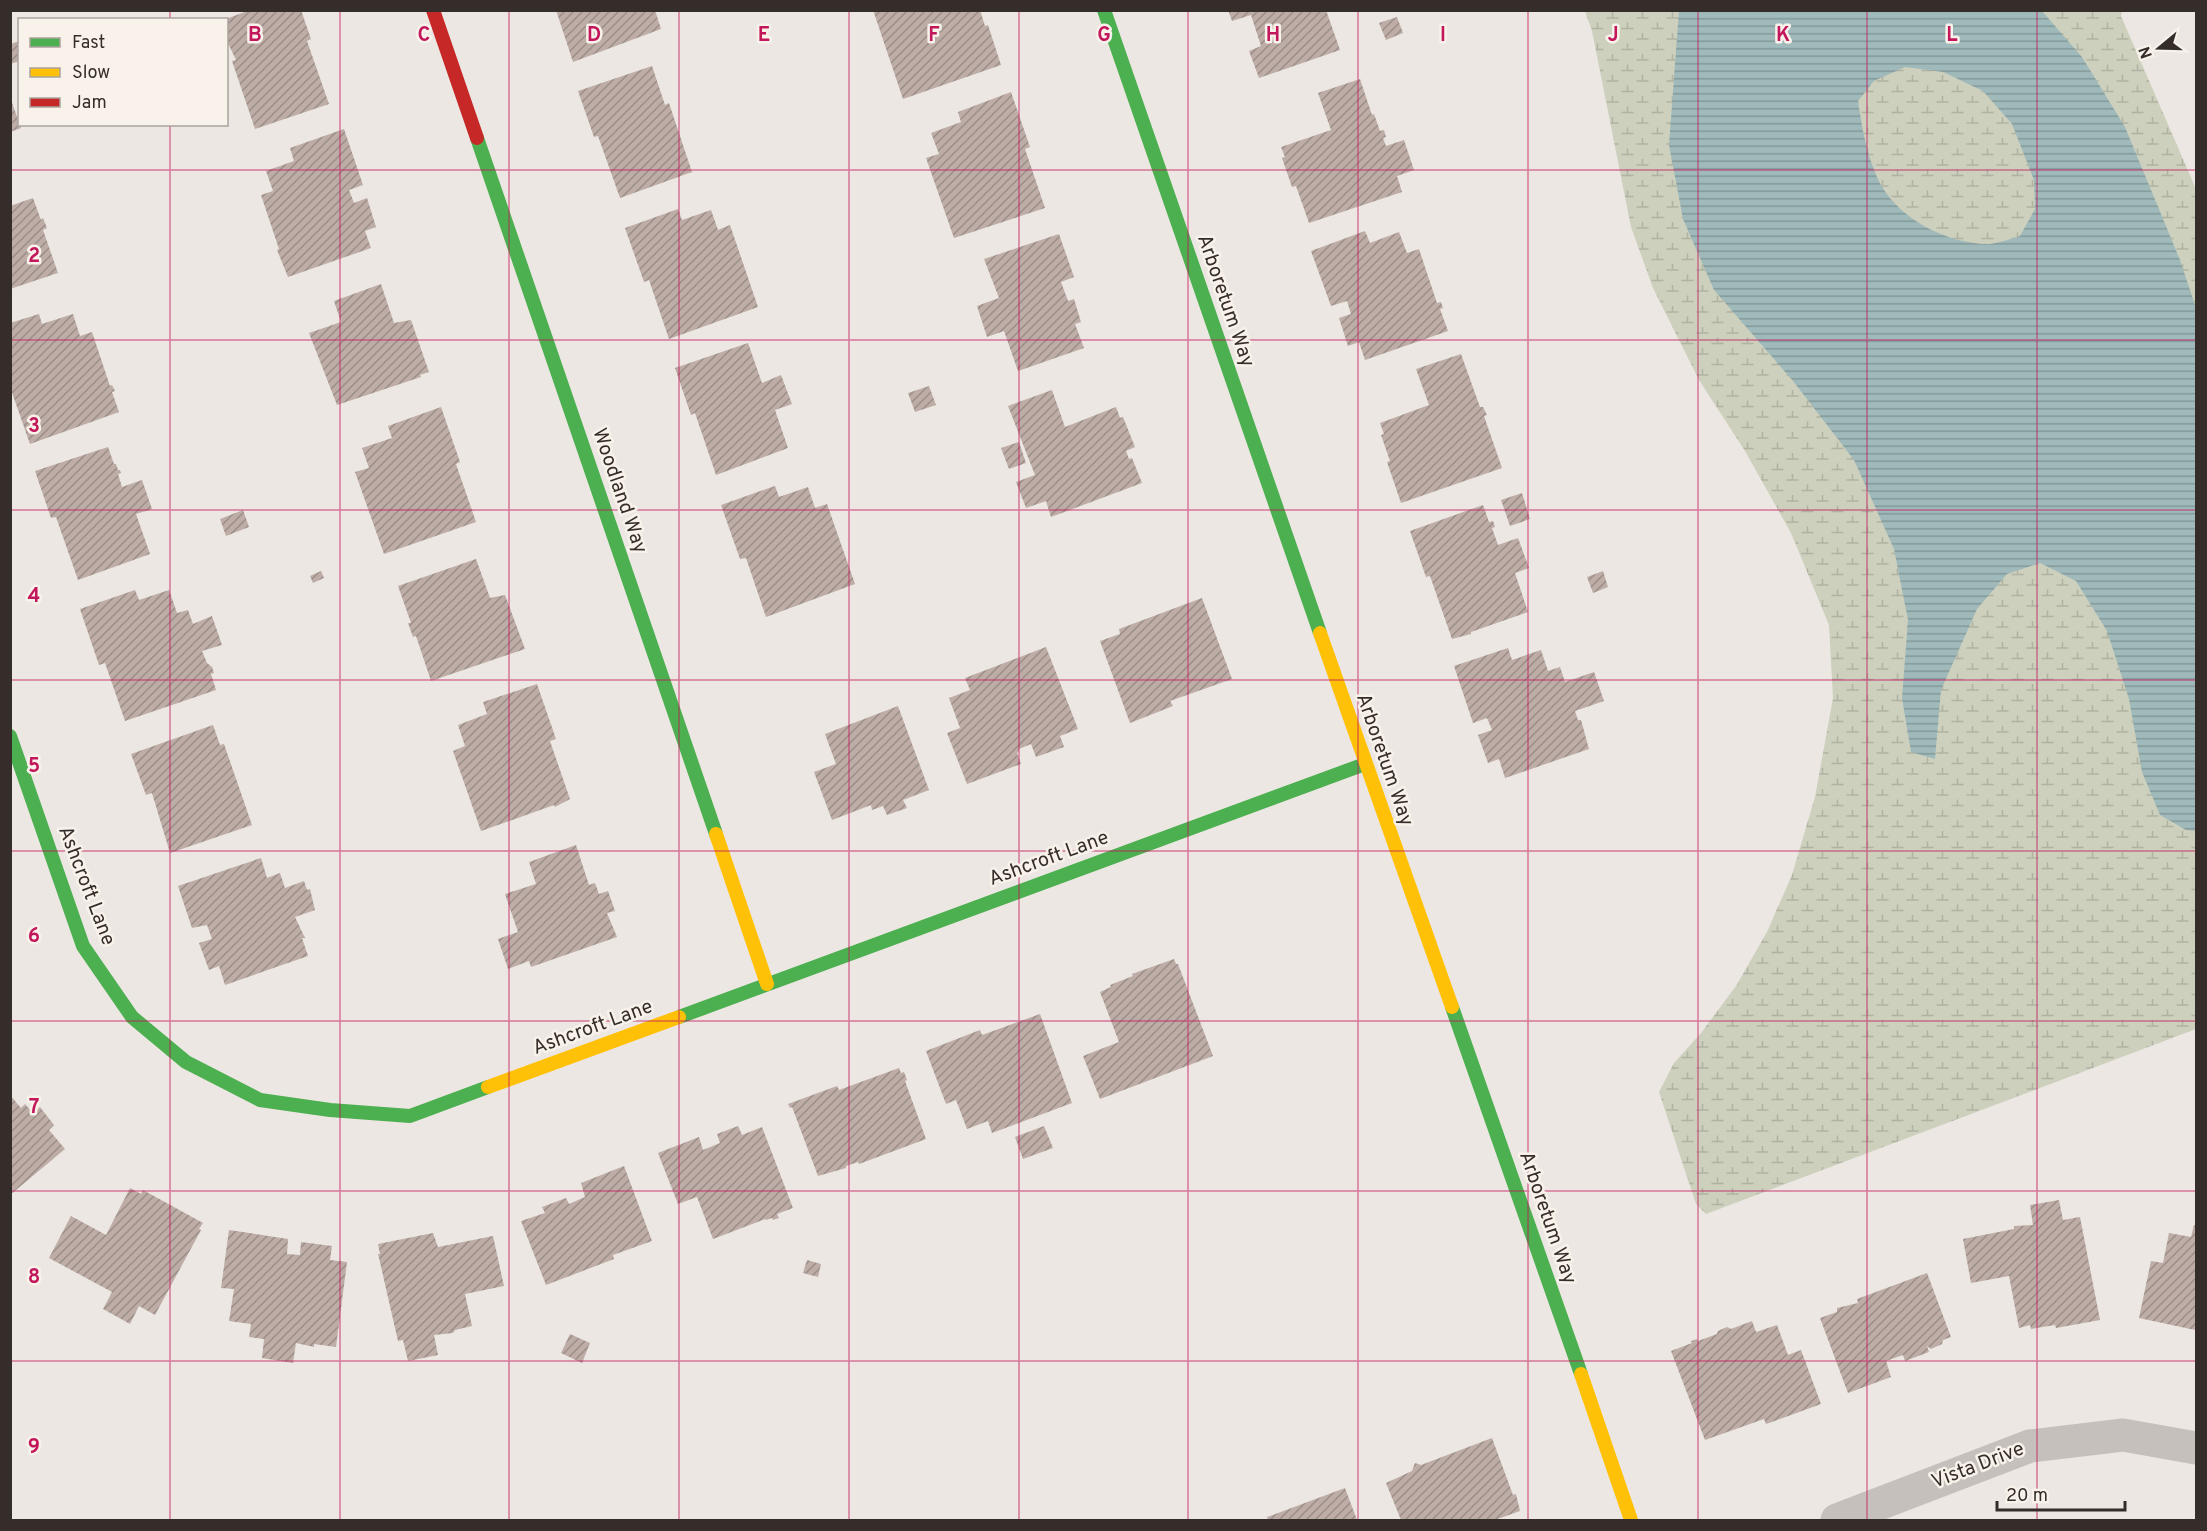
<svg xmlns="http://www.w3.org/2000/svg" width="2207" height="1531" font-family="Overpass,sans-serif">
	<defs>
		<pattern id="wetland-marsh" width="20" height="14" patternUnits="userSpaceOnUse" patternTransform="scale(1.5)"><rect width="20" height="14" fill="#cdd0bd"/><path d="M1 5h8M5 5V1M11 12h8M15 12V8" fill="none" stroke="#b1b3a2"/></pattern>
		<pattern id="water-rules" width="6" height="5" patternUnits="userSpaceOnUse" patternTransform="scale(1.5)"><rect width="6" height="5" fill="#a0babb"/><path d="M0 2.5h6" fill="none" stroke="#839898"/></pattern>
		<pattern id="building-hatch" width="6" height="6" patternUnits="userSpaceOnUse" patternTransform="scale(1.5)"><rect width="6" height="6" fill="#beada6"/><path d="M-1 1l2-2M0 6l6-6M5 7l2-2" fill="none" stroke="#9b8d87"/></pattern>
	</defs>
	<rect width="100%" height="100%" fill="#ece7e2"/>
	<path fill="url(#wetland-marsh)" d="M1585,11h537l-1,5 75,173v840l-490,185 -10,-10 -37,-112 15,-29 27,-30 35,-47 31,-54 25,-57 23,-78 18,-99 -4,-73 -38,-92 -46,-82 -46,-71 -46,-92 -22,-61 -39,-196z"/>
	<path fill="url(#water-rules)" fill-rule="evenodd" d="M1679,10l363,1 40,46 43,70 55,133 16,48v523l-10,-1 -26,-15 -18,-43 -13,-73 -22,-68 -31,-50 -36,-18 -33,11 -30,35 -36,81 -6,69 -24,-7 -9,-54 6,-78 -14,-71 -40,-89 -61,-79 -79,-91 -31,-71 -14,-74zM1905,67l38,5 40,19 29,33 22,56 1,29 -15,27c-9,3 -21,7 -31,8 -43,0 -95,-27 -112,-67 -11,-25 -15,-50 -19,-76l16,-20z"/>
	<path fill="url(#building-hatch)" d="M250,10h51l10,29 -4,2 22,63 -74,25 -23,-68 4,-1 -10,-21v-20z
		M556,10h99l6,19 -88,33z
		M873,10h107l5,16 3,-1 13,40 -98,34z
		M1228,10h98l14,40 -81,28 -10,-27 12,-5 -10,-31 -19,6z
		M1397,17l6,16 -17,7 -7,-17z
		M20,41v20l-10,3v-20z
		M652,66l13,39 4,-2 23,69 -72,26 -22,-62 -4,1 -16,-46z
		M1360,79l12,36 2,-1 6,17 4,-1 2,7 -3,1 3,8 18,-6 10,30 -17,6 5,16 -93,31 -13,-37 -4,1 -10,-29 3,-1 -4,-10 50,-17 -13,-37z
		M1011,92l19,55 -5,2 20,59 -91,30 -28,-80 13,-4 -8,-21 30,-11 -3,-10z
		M10,97l11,31 -11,4z
		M344,129l19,56 -14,5 5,13 13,-5 9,29 -11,4 6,17 -83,29 -11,-27 2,-1 -18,-54 12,-4 -7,-20 28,-10 -4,-13z
		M33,198l8,22 2,-2 4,10 -4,2 15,43 -48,16v-83z
		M678,209l4,11 29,-10 7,20 12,-5 28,82 -89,32 -20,-59 -5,2 -19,-54z
		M1365,231l5,12 29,-11 8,21 12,-4 18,54 4,-1 2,6 -3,1 8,22 -83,29 -6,-18 -11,4 -9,-28 12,-4 -4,-13 -16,5 -20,-55z
		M1059,234l15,43 -13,5 7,19 6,-2 7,23 -6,2 9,24 -66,23 -14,-40 -17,6 -10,-31 22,-8 -15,-39z
		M381,284l13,39 17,-3 18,52 -9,3 1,2 -84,28 -28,-72 32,-11 -7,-21z
		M39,314l3,10 31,-10 7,22 12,-4 18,54 2,-1 3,6 -3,1 7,20 -89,32 -20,-57v-64z
		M748,343l14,40 19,-8 11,29 -17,6 13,38 -72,27 -21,-62 -4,2 -16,-47z
		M1461,354l19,53h3l4,8 -3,1 18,52 -101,35 -14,-41 3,-1 -9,-26 3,-1 -4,-11 49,-18 -13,-36z
		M929,386l7,19 -21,7 -7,-19z
		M1052,390l13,37 51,-20 4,11 3,-1 12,30 -9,4 3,8 3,-1 10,25 -91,34 -5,-16 -20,7 -10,-26 19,-7 -27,-69z
		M441,407l19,55 -4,2 20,58 -92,32 -29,-82 14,-4 -7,-20 30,-10 -4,-12z
		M1019,442l7,21 -17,6 -8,-21z
		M108,447l6,17h2l2,6h2l1,3 -3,1 4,13 20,-7 10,29 -16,5 14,40 -72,26 -22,-63 -5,1 -16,-47z
		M775,486l4,11 29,-10 7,21 12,-4 28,80 -89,33 -20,-59 -6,1 -19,-54z
		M1522,493l8,26 -20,7 -9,-26z
		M1483,505l6,17 4,-1 2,6 -3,1 6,17 20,-7 11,30 -14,5 13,39 -57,20v2l-19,5 -22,-63 -4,1 -16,-46z
		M243,510l6,17 -23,9 -6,-17z
		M476,559l14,39 15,-3 20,54 -94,32 -15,-45 -3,1 -5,-14h3l-13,-37z
		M321,571l3,7 -11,5 -3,-7z
		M1603,571l5,16 -15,6 -6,-16z
		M135,590l4,10 30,-10 8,23 11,-3 5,14 19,-8 10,29 -20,6 5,12 5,4 2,6 -3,1 5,16 -91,31 -20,-58 -6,2 -19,-56z
		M1202,598l30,81 -62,22 3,5 -43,17 -30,-82 20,-7 -1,-5z
		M1046,647l32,82 -18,7 4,11 -28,10 -5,-13 -12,5v2l-2,2 4,11 -54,20 -20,-51 13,-5 -11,-30 21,-8 -5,-12z
		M1508,648l4,12 29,-10 7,21 12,-4 5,15 29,-10 10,29 -29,10 3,9h3l8,29 -84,29 -6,-19 -11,4 -10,-28 14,-5 -5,-12 -14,5 -19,-57z
		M537,684l19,55 -6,2 20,58 -15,8 -1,-2 -73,26 -28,-80 12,-5 -7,-21 29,-11 -4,-12z
		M898,706l31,84 -26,10 4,8 -20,7 -4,-9 -11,4 -1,-5 -39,15 -18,-48 22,-8 -11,-30z
		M213,725l7,20 4,-1 28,81 -82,28 -18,-60 -6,2 -15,-41z
		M576,845l13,40 6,-2 4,11 9,-3 7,20 -8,2 10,24 -86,30 -2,-6 -21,8 -10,-30 20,-7 -13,-38 31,-10 -7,-22z
		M261,858l6,20 13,-5 5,15 19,-7 3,9 3,-1 5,21 -20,7 10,21h-3l6,18 -83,29 -6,-19 -10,4 -10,-27 13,-4 -5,-14 -15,3 -14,-42z
		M1174,959l2,5h2l35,92 -113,43 -17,-43 36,-14 -19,-50 11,-5 -1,-2 23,-9 -1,-2z
		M1040,1014l32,89 -80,30 -4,-12 -21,8 -11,-29 -10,4 -20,-53 54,-21 2,5z
		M899,1068l2,5 3,-1 3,8 -2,1 21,58 -67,25 -1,-2 -12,4v2l-28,8 -26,-69 -2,1 -2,-4 49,-18 2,4z
		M10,1095l11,13 4,-4 8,9 7,-6 14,18 -5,5 16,19 -55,46z
		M738,1126l4,9 20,-8 31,81 -16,6 2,4 -6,2 -1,-2 -6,2 -1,-1 -52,20 -16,-42 -19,7 -20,-51 41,-16 4,13 17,-7 -3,-9z
		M1044,1126l9,22 -30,11 -8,-22z
		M624,1166l28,75 -39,14 1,4 -68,26 -25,-64 24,-8 -3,-6 24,-9 3,6 16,-7 -4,-14z
		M130,1188l11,6 2,-4 60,33 -4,6 2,1 -46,85 -16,-9 -9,18 -27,-15 9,-17 -63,-34 22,-42 35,19z
		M2059,1200l4,20 17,-3 20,103 -44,8 -1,-3 -24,4 -1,-4 -11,3 -10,-52 -38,7 -8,-44 51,-10v-3l19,-1 -3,-20z
		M2194,1225l2,1 -1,104 -56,-12 12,-57 12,2 6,-30 22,4z
		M229,1230l59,9 -1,15 13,1 1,-13 31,4 -2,14 17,2 -11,85 -22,-3v3l-18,-4 -3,20 -31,-5 2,-19 -15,-2 2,-13 -22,-3 5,-32 -13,-1z
		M433,1233l5,14 55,-11 11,50 -39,8 7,32 -17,4 -2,3 -19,2 4,20 -30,6 -5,-21 -5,1 -19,-83 -1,-4h2l-2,-10z
		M807,1260l14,4 -3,13 -15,-4z
		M1927,1273l24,64 -8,3 -1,4 -11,5 -4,-3 2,6 -24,9 -2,-6 -17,6 5,16 -43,16 -28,-75 17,-6v-4l21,-5 -1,-4z
		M1752,1321l4,11 21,-7 11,30 13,-5 20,54 -55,20 -2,-5 -59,21 -34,-89 21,-8 -1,-2 6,-2 1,2 19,-7 1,-3 9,-4 4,2z
		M570,1334l20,9 -8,20 -21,-10z
		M1492,1438l21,57 3,-1 4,17 -25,9h-94l-15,-37 26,-12 3,-8 6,2z
		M1345,1488l12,32h-89l-1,-3z"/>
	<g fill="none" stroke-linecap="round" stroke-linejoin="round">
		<path stroke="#c5c0bb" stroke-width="33" d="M1837,1520l193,-74 93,-11 73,13"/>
		<path stroke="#4caf50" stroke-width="14" d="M1104,10l216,623
			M477,138l239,696
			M10,736l73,210 49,71 54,45 74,38 70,10 80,6 78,-29
			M1452,1007l129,367
			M679,1017l686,-253"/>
		<path stroke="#ffc107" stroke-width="14" d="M1320,633l132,374
			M716,834l51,150
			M488,1087l191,-70
			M1581,1374l50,146"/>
		<path stroke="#c62828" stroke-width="14" d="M433,10l44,128"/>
	</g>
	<path fill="none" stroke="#c2185b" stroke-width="1.5" stroke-opacity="0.55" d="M170,10v10M340,10v1510M509,10v1510M679,10v1510M849,10v1510M1019,10v1510M1188,10v1510M1358,10v1510M1528,10v1510M1698,10v1510M1867,10v1510M2037,10v1510M170,124v1396M10,170h2186M10,340h2186M10,510h2186M10,680h2186M10,851h2186M10,1021h2186M10,1191h2186M10,1361h2186"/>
	<g text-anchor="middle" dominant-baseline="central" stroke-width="5" stroke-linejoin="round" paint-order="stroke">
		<g font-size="20" fill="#352d29" stroke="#f8f2ea">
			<text transform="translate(1225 301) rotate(71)">Arboretum Way</text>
			<text transform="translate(619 491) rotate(71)">Woodland Way</text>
			<text transform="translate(1384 760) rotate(71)">Arboretum Way</text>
			<text transform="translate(1049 859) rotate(-20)">Ashcroft Lane</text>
			<text transform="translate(86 886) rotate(69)">Ashcroft Lane</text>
			<text transform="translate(593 1028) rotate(-20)">Ashcroft Lane</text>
			<text transform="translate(1547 1218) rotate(71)">Arboretum Way</text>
			<text transform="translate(1978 1466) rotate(-21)">Vista Drive</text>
		</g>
	</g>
	<g font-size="20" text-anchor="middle" font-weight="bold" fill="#c2185b" stroke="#f8f2ea" stroke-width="5" stroke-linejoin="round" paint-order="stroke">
		<text x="255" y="41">B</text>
		<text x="424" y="41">C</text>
		<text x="594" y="41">D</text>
		<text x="764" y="41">E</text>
		<text x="934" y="41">F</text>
		<text x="1104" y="41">G</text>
		<text x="1273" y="41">H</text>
		<text x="1443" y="41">I</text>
		<text x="1613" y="41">J</text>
		<text x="1783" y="41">K</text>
		<text x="1952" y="41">L</text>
		<text x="34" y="262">2</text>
		<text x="34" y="432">3</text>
		<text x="34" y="602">4</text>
		<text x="34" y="772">5</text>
		<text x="34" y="942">6</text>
		<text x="34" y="1113">7</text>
		<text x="34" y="1283">8</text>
		<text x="34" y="1453">9</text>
	</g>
	<rect width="2207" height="1531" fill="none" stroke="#352d29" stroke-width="24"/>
	<rect x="18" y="18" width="210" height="108" fill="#f8f2ea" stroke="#aaa39d" stroke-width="1.5"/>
	<rect x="30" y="38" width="30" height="9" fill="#4caf50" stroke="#aaa39d" stroke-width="1.5"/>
	<text x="72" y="48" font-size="18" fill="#352d29">Fast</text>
	<rect x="30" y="68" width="30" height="9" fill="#ffc107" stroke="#aaa39d" stroke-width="1.5"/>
	<text x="72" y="78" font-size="18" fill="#352d29">Slow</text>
	<rect x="30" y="98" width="30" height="9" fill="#c62828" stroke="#aaa39d" stroke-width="1.5"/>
	<text x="72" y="108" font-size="18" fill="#352d29">Jam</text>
	<g transform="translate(2159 48) rotate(251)" stroke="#f8f2ea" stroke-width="4.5" paint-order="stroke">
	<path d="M0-4.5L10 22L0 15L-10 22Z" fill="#352d29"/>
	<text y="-9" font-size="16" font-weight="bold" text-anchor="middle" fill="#352d29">N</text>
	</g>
	<path d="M1997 1501v9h128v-9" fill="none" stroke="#352d29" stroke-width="3"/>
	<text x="2006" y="1501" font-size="18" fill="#352d29" stroke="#f8f2ea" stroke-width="4.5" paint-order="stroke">20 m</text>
</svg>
